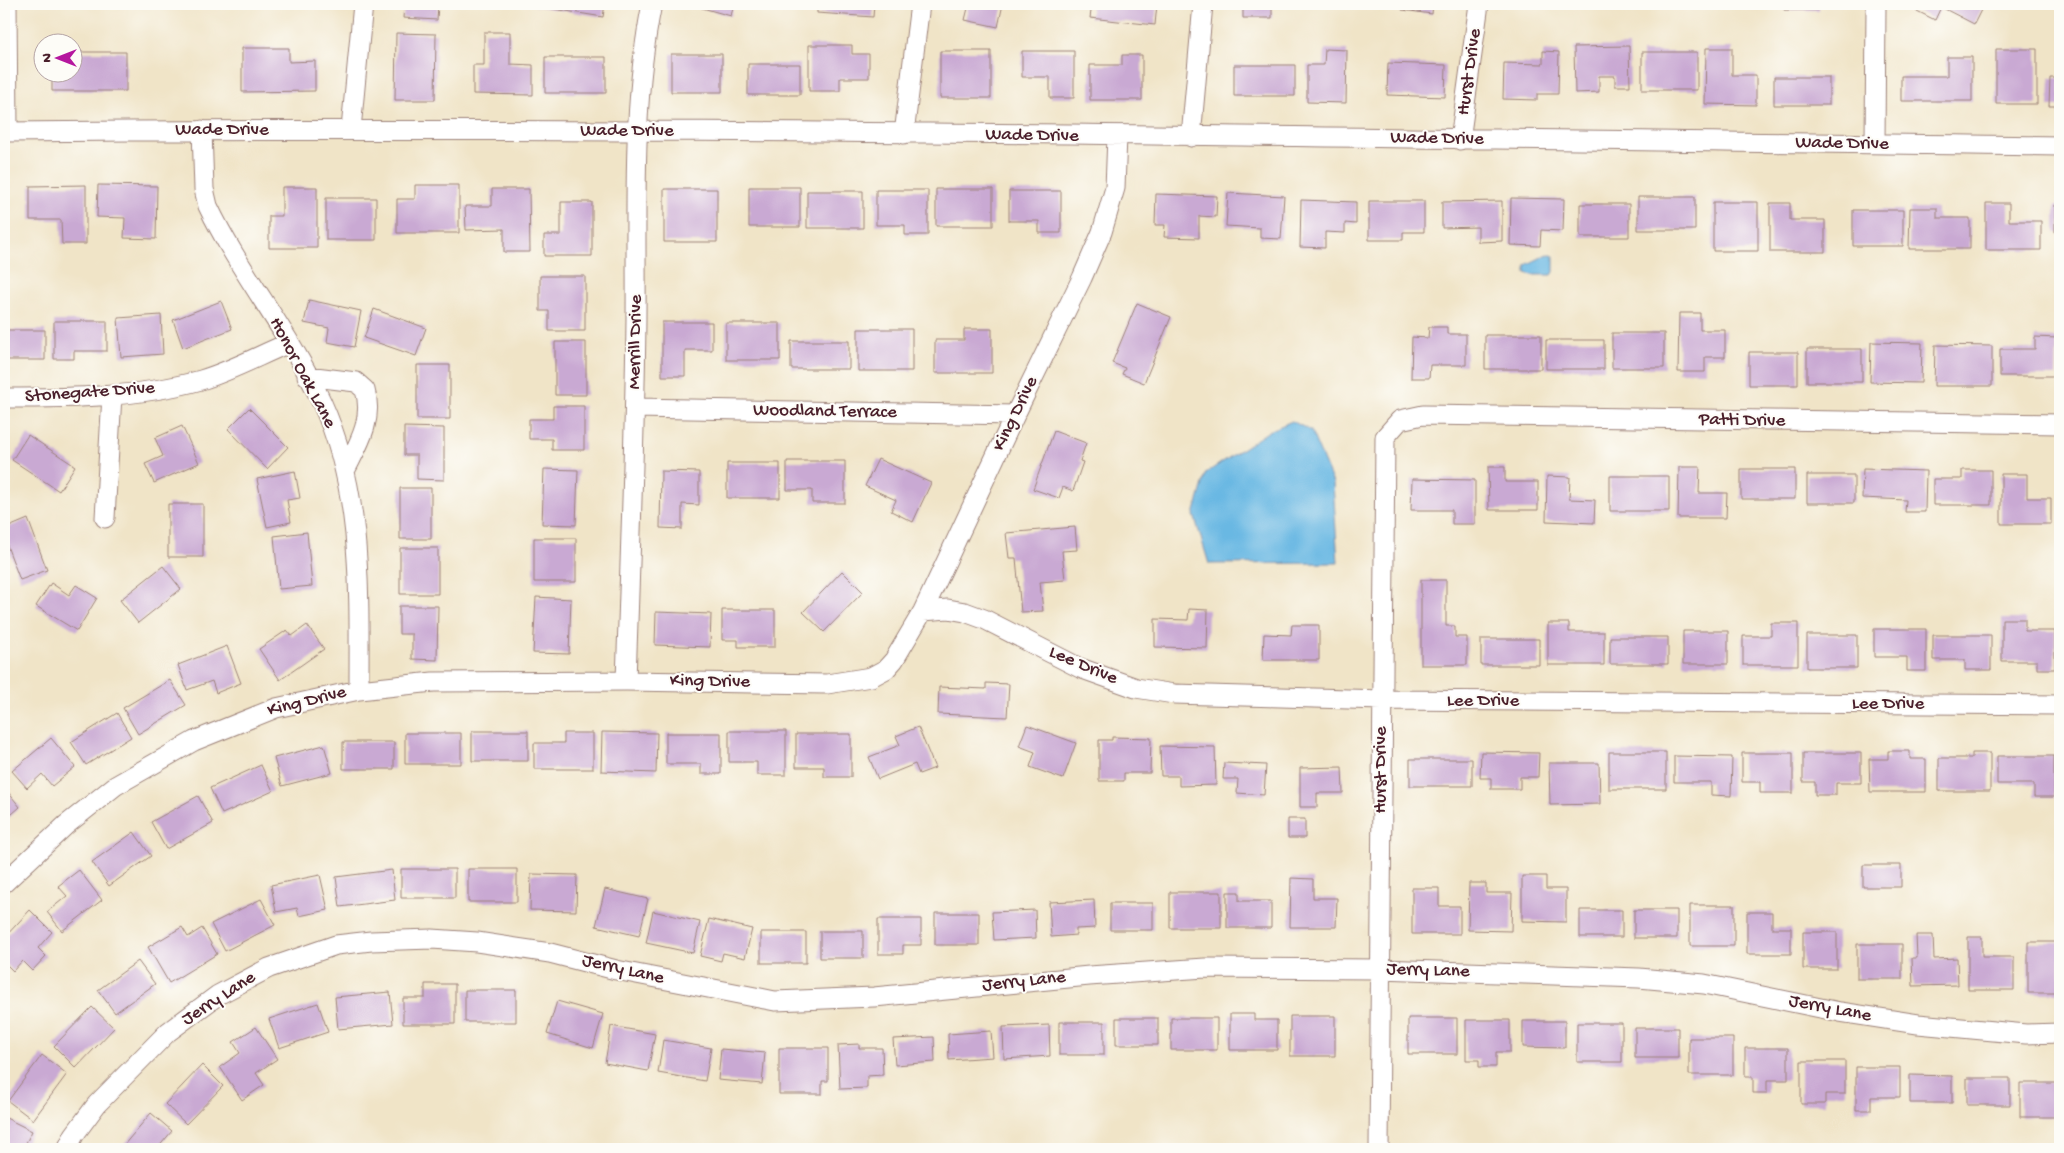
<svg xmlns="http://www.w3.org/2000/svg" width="2064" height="1153" font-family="'Gochi Hand',sans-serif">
	<rect width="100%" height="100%" fill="#fdfcf7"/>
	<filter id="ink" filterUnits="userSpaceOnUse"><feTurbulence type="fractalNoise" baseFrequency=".02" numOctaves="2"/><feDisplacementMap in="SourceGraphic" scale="10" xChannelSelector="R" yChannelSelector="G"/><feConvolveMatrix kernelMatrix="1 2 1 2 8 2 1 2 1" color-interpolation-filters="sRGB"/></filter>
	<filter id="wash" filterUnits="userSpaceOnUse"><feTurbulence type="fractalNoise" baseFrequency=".0096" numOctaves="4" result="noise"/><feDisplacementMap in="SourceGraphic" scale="20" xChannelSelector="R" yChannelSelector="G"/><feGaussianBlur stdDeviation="1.12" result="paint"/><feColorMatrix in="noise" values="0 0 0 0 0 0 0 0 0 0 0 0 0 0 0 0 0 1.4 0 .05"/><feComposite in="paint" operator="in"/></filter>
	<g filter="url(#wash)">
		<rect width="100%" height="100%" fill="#f0e4c7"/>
		<path fill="#69b8e3" stroke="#5a6c87" d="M1548,254l6,2v16l-2,3h-19l-7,-2v-8z
			M1292,421l19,10 22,52 5,80 -129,1 -15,-49 12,-42 63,-42z"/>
		<g id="blocks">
			<path fill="#c9a9d3" d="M404,4h34l-1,16 -34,-2z
				M535,4h70l-2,13 -68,-11z
				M688,4h46l-3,12z
				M817,4h57l-1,13 -56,-4z
				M969,4h34l-5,23 -33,-7z
				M1092,4h65l-2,21 -65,-7z
				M1243,4h29v14h-29z
				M1402,4h31l-1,10 -30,-4z
				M1524,4h35l-1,5z
				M1784,4h35v6h-35z
				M1918,4h66l-10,20 -33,-17 -6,13 -20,-10z
				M484,32h26v32l23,1v30l-60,-1v-29h11z
				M396,33l40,1 -1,66h-40z
				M809,45h43v9h17v24h-29v13h-31z
				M1629,46l1,40h-15v-10h-16v16l-24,1 -1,-46z
				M242,48h47v14l26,-1v30l-73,1z
				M1706,48h26v27h24v30l-51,-1z
				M1325,49l22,1 -1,53 -39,-1v-37h17z
				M1996,49h41v55h-41z
				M940,51h51v47h-51z
				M1022,51h52v47h-24v-21h-28z
				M1543,51l16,1 -1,42h-21v6l-34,-1 1,-36 39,1z
				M72,52h54v39h-74v-19h20z
				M1642,52h55v38h-55z
				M671,54h51v38h-51z
				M1122,55h20v45h-52v-35h32z
				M545,57h61v36h-61z
				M1947,57h25v44h-71v-25h46z
				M1388,63l58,2 -1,32 -58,-2z
				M748,64h52v31h-52z
				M1234,65h61v31h-61z
				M1774,77h55v28h-55z
				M2050,78h10v28h-11z
				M4,184h5v60h-5z
				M86,185v59h-24l-1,-24h-31v-34z
				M98,185l59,1 -1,53 -32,-1 1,-20 -28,-1z
				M415,185h44v48h-62v-34h18z
				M282,187h35v61h-48v-32h13z
				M749,187h51v40h-51z
				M492,189h37l1,63h-26v-23l-38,1 -1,-24h27z
				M664,189h53v53h-53z
				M936,189h57v37h-57z
				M876,190h52v45h-23v-10h-29z
				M807,191h56v37h-56z
				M1009,191h52v42h-22v-12h-30z
				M1228,193l56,3 -3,43 -21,-1v-10l-34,-2z
				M1156,194l61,2 -1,21 -17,-1v22l-35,-1 1,-12h-10z
				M1638,197h57v33h-57z
				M326,198h50v42h-50z
				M1511,198l53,1 -1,32 -22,-1 -1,16 -30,-1z
				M1301,200l55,2v22l-11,-1v10l-20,-1v16l-25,-1z
				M1369,201h55v31h-21v8h-34z
				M1502,201v40l-24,1v-15l-36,1v-26z
				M561,202h31v54h-48v-21h17z
				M1713,202h45v49h-45z
				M1770,203h20v17h35v32h-55z
				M1986,203h23v18h32v29h-55z
				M1580,204h49v33h-49z
				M2055,205h5v28h-5z
				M1910,208h27v10h33v31h-61z
				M1853,210h50v36h-50z
				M540,276h45v55h-36v-20h-9z
				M309,300l52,11 -7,36 -27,-5 2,-14 -25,-5z
				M221,301l11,28 -49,19 -10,-28z
				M1137,303l34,14 -27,66 -22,-9 3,-6 -13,-5z
				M374,309l52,19 -10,28 -52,-18z
				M1679,313h21v17h25v27h-20v15h-27z
				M161,315l2,39 -42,3 -3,-39z
				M54,321h53v30h-33v8h-20z
				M662,322h50v28h-27v26h-23z
				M726,323h54v37h-54z
				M1429,327h18v7h19v31h-36l-1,13h-18l1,-41 16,1z
				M858,329h54v42h-54z
				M964,329h28v44h-57v-33h29z
				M4,330h41v30h-41z
				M1612,333h52v35h-52z
				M1485,335h56v34h-56z
				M2035,337l22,1 -1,38h-56v-27h35z
				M1546,340h58v29h-58z
				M791,341h58v28h-58z
				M555,342h31v53h-31z
				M1871,342l51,1 -1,40 -51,-1z
				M1935,345l57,1v40h-58z
				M1807,349h55v33h-55z
				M1749,352h49v33h-49z
				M417,365h33v54h-33z
				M553,406h31v44h-32v-11h-23v-20h24z
				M249,408l39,39 -21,22 -39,-40z
				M182,426l17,37 -45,20 -9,-19 18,-8 -8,-18z
				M404,427l40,1v52l-27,-1v-24h-13z
				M1054,431l32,12 -6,18 3,1 -10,29 -10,-4 -4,11 -26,-9z
				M28,435l47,31 -16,25 -47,-31z
				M878,459l53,24 -18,39 -22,-11 5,-11 -31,-14z
				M787,461h58v42h-33v-13h-25z
				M727,463h53v35h-53z
				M1488,467h17v15h33v28h-49z
				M1679,467h21l-1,26h28l-1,25h-48z
				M544,469l34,1 -2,55 -34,-1z
				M1741,469h54v30h-54z
				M1863,469l63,2 -1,41h-20l1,-12 -44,-2z
				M1962,470h29v35h-58v-26h29z
				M295,471l5,27 -13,2 4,22 -24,5 -10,-48z
				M661,471l38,1v33l-17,-1v25l-22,-1z
				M2001,474h26v24h24v26h-50z
				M1807,475h47v28h-47z
				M1547,476l23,1 -1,22 26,1 -1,23 -48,-2z
				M1610,476h59v35h-59z
				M1412,479l63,1v44h-23v-14h-41z
				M400,488h31v51h-31z
				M168,504h35v53h-35z
				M28,519l19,51 -27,10 -16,-42v-9z
				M1075,527l2,23 -15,1 3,29 -25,2 3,29 -22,1 -5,-54h-7l-3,-25z
				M307,532l5,54 -33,3 -5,-53z
				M534,538h42v44h-42z
				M400,548h38v46h-38z
				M163,566l18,23 -43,34 -18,-23z
				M842,571l21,21 -39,40 -21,-20z
				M1421,580h25v46h9v11h12v28h-46z
				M51,583l18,12 7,-10 21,13 -20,33 -41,-25z
				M536,597l35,2 -2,55 -36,-1z
				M399,606h39l-1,54 -25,-1v-25h-13z
				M1189,609l19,1 -1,38 -52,-1v-28l33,1z
				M722,610h53v37h-37v-7h-16z
				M656,612l55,2 -1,33 -55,-2z
				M2002,619h23v12h30v38h-18v-8h-35z
				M1548,623h21v9h35v33h-56z
				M1771,623h27v42h-55v-29h28z
				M307,625l17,24 -44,31 -21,-31 28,-19 5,6z
				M1292,625h27v35h-56l1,-26 27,1z
				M1874,629h52v42h-19v-14h-33z
				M1683,631h45v33h-45z
				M1807,635h50v33h-50z
				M1933,635h58v35h-26v-10h-32z
				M1610,637h58v27h-58z
				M1481,639h58v26h-58z
				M227,646l14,37 -25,10 -4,-12 -25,9 -9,-25z
				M170,680l16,25 -48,29 -15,-26z
				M986,683l23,1 -2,33 -69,-3 1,-27 47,2z
				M117,713l14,24 -45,28 -15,-23z
				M1027,725l49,18 -13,36 -33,-12 5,-15 -16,-6z
				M918,727l17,41 -16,6 -4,-10 -37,15 -9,-22 31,-12 -4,-9z
				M472,731h56v30h-56z
				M729,731h57v44h-29v-13h-28z
				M602,732l55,1 -1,40 -55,-2z
				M405,733h56v31h-56z
				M564,733h29v36h-59v-26h30z
				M666,733h55v41h-20v-10h-35z
				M796,734h55v43h-27v-10h-28z
				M1112,737l39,1 -1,35h-26v8h-25v-41h13z
				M51,738l24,29 -23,19 -10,-12 -15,14 -15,-17z
				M343,742h51v27h-51z
				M324,745l8,28 -50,13 -8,-28z
				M1160,746l55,1 1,38 -37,1v-10h-18z
				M1888,751h22v8h16v33h-56l-1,-33h19z
				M1481,752l58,1 -1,24h-18v12h-29v-11h-11z
				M1609,752h57v37h-57z
				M1742,753h51v40h-33v-11h-18z
				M1803,753h58v30h-25v12h-21v-13h-12z
				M1972,753h18v38h-51v-33h33z
				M1674,756l58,1 -1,39 -20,-1v-13h-37z
				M1997,756h57v41h-20v-13h-37z
				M1410,759h62v27h-62z
				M1224,763l42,2 -2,30 -27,-2 1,-14h-15z
				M1549,763h50l1,41 -50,1z
				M261,765l12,26 -51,23 -12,-26z
				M1342,767l1,26h-26v14h-17v-39z
				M4,787l16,20 -16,14z
				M198,796l15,27 -47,26 -15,-27z
				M1288,819h17v19h-17z
				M134,832l17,24 -42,30 -17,-24z
				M1863,865h38v22h-38z
				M401,869h54v29h-54z
				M468,869h49v33h-49z
				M79,870l23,30 -40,31 -15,-19 20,-16 -9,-10z
				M392,870l3,30 -55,7 -4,-30z
				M531,874l46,1 -1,36 -46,-1z
				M320,875l8,35 -29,6 -2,-8 -21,4 -5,-27z
				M1522,876h24v13h20v33l-44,-1z
				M1291,878l22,1v19h24l-1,29h-46z
				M1469,883h17v10h26l-1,38 -43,-1z
				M1412,888h27v18h21v28h-48z
				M605,889l43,10 -9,37 -43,-10z
				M1170,892h51v36h-51z
				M1227,892h12v9h32v27h-44z
				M261,899l14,26 -50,26 -14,-27z
				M1094,900l1,28 -19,1v6l-25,2 -2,-35z
				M1110,903h43v27h-43z
				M1690,905h44v41h-44z
				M30,910l22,22 -14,16 8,8 -14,15 -10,-10 -9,10 -9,-9v-24z
				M1035,910l1,28 -42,2 -2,-28z
				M1580,910h42v27h-42z
				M1634,910h43v28h-43z
				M653,911l47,11 -7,31 -47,-10z
				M1747,912h25v16h19v26h-44z
				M935,913h44v32h-44z
				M709,919l43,10 -7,29 -22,-5 -2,8 -21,-5z
				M878,919h43v26h-18v9h-25z
				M182,927l6,10 14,-9 15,26 -48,29 -21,-36z
				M820,931h43v27h-43z
				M761,932h45v31h-45z
				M1803,932h34v37h-34z
				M1916,935h17l1,24 23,-1 1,27 -45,1 -1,-28h5z
				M1968,937h14v20h32v33h-46z
				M2028,942h32v51h-32z
				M1857,944h45v35h-45z
				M138,961l17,23 -40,29 -17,-23z
				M425,984h30v40h-52v-26h22z
				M465,990h51v32h-51z
				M390,992l3,32 -55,5 -3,-32z
				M557,1001l46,13 -10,34 -46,-14z
				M318,1003l10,29 -49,16 -10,-29z
				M92,1007l22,21 -38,40 -22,-22z
				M1230,1014h24v6h23v30h-47z
				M1290,1016h45v40h-45z
				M1116,1018h42v27h-42z
				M1171,1018h46v32h-46z
				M1408,1018h49v36h-49z
				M1466,1020h44v32h-14v15h-17v-7h-13z
				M1523,1021h42v27l-42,-1z
				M1059,1022h45v33h-45z
				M1577,1023h45v39h-45z
				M1049,1025l1,31 -46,3 -1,-32z
				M611,1026l44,8 -7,37 -43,-8z
				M256,1027l21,32 -21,14 8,12 -22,15 -22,-33 20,-14 -7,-11z
				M1635,1028h43v30h-43z
				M991,1031l2,26 -44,3 -1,-26z
				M934,1037l1,25 -40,3 -2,-26z
				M1689,1038h44v37h-44z
				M663,1040l48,8 -6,33 -47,-8z
				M859,1044v4h23l1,27 -16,1v12l-27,1 -2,-44z
				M779,1048h49v33h-6v13h-43z
				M1745,1048h43v32h-21v13h-14v-16h-8z
				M721,1049l44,4 -3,31 -44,-4z
				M42,1055l25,19 -34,46 -25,-19z
				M1801,1061h44v33h-20v10h-24z
				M202,1065l21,21 -37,38 -21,-20z
				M1856,1067h44v30h-29v13h-15z
				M1910,1075l42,1v27h-42z
				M1967,1078h43v27h-43z
				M2020,1083h40v34h-40z
				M151,1113l21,18 -15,18h-31l-3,-3z
				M6,1118l26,13 -9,18h-19v-26z"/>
		</g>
	</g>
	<g filter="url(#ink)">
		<use href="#blocks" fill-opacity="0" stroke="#9d8279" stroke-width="1"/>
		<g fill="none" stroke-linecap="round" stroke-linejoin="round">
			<defs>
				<path id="minor" d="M7,4l1,128
					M351,129l12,-125
					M202,130l2,59 4,17c32,68 83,128 114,197 41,90 37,190 37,287
					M4,132c685,-6 1371,6 2056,14
					M904,134l16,-130
					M1191,137l12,-133
					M1460,140l19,-136
					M1875,144l1,-140
					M307,376l49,6 9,8c9,30 -7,55 -20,81
					M4,398c66,0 133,0 197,-18 30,-9 59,-25 88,-37
					M636,408l379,7
					M105,518l7,-123
					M923,611l25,-2 17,3 19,7 96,49 56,20 38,6 208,6 678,5
					M626,681c4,-121 9,-242 10,-364 1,-104 -5,-211 16,-313
					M4,883l62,-58 49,-39 79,-45 82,-33 83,-18 74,-8 193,-1 201,3 44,-7 15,-8 8,-9 29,-49 92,-196 67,-137 20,-46 13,-44 2,-52
					M67,1149l7,-14 23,-31 71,-72 50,-37 51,-27 67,-23 35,-4 61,-2 45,3 73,11 66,17 159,31 99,-4 215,-21 116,-8 175,1 259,9 65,6 136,28 78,12 108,10 34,-1
					M1379,1149l6,-712 15,-17 23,-5 637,9"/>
			</defs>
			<use href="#minor" stroke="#9d8279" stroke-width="21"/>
			<use href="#minor" stroke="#fff" stroke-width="19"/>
		</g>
	</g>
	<g text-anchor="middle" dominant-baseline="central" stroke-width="4" stroke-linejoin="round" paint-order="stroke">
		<g font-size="19" fill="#4a1f2b" stroke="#fdfcf7">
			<text transform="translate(1470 72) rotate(-82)">Hurst Drive</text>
			<text x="222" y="130">Wade Drive</text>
			<text x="627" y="131">Wade Drive</text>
			<text transform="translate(1032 136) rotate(1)">Wade Drive</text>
			<text transform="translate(1437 139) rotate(1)">Wade Drive</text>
			<text transform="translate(1842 144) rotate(1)">Wade Drive</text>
			<text transform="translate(636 342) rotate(-89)">Merrill Drive</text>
			<text transform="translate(302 373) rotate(62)">Honor Oak Lane</text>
			<text transform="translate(90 393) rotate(-4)">Stonegate Drive</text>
			<text transform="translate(825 412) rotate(1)">Woodland Terrace</text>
			<text transform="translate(1016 414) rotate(-64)">King Drive</text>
			<text transform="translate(1742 421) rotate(1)">Patti Drive</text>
			<text transform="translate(1083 666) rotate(23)">Lee Drive</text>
			<text transform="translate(710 682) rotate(1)">King Drive</text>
			<text x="1483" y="701">Lee Drive</text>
			<text transform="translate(307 702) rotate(-14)">King Drive</text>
			<text x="1888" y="704">Lee Drive</text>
			<text transform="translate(1381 770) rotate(-90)">Hurst Drive</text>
			<text transform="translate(623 970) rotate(13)">Jerry Lane</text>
			<text transform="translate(1428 971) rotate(2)">Jerry Lane</text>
			<text transform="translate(1024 982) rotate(-6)">Jerry Lane</text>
			<text transform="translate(219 999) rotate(-33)">Jerry Lane</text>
			<text transform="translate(1830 1009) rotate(11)">Jerry Lane</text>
		</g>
	</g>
	<rect width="2064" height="1153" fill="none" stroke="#fdfcf7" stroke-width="20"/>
	<g transform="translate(58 58) rotate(270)"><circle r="24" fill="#fdfcf7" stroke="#b5a4a5"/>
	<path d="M0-4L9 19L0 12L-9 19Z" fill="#b5179e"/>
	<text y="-8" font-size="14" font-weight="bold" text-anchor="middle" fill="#4a1f2b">N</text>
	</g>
</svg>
